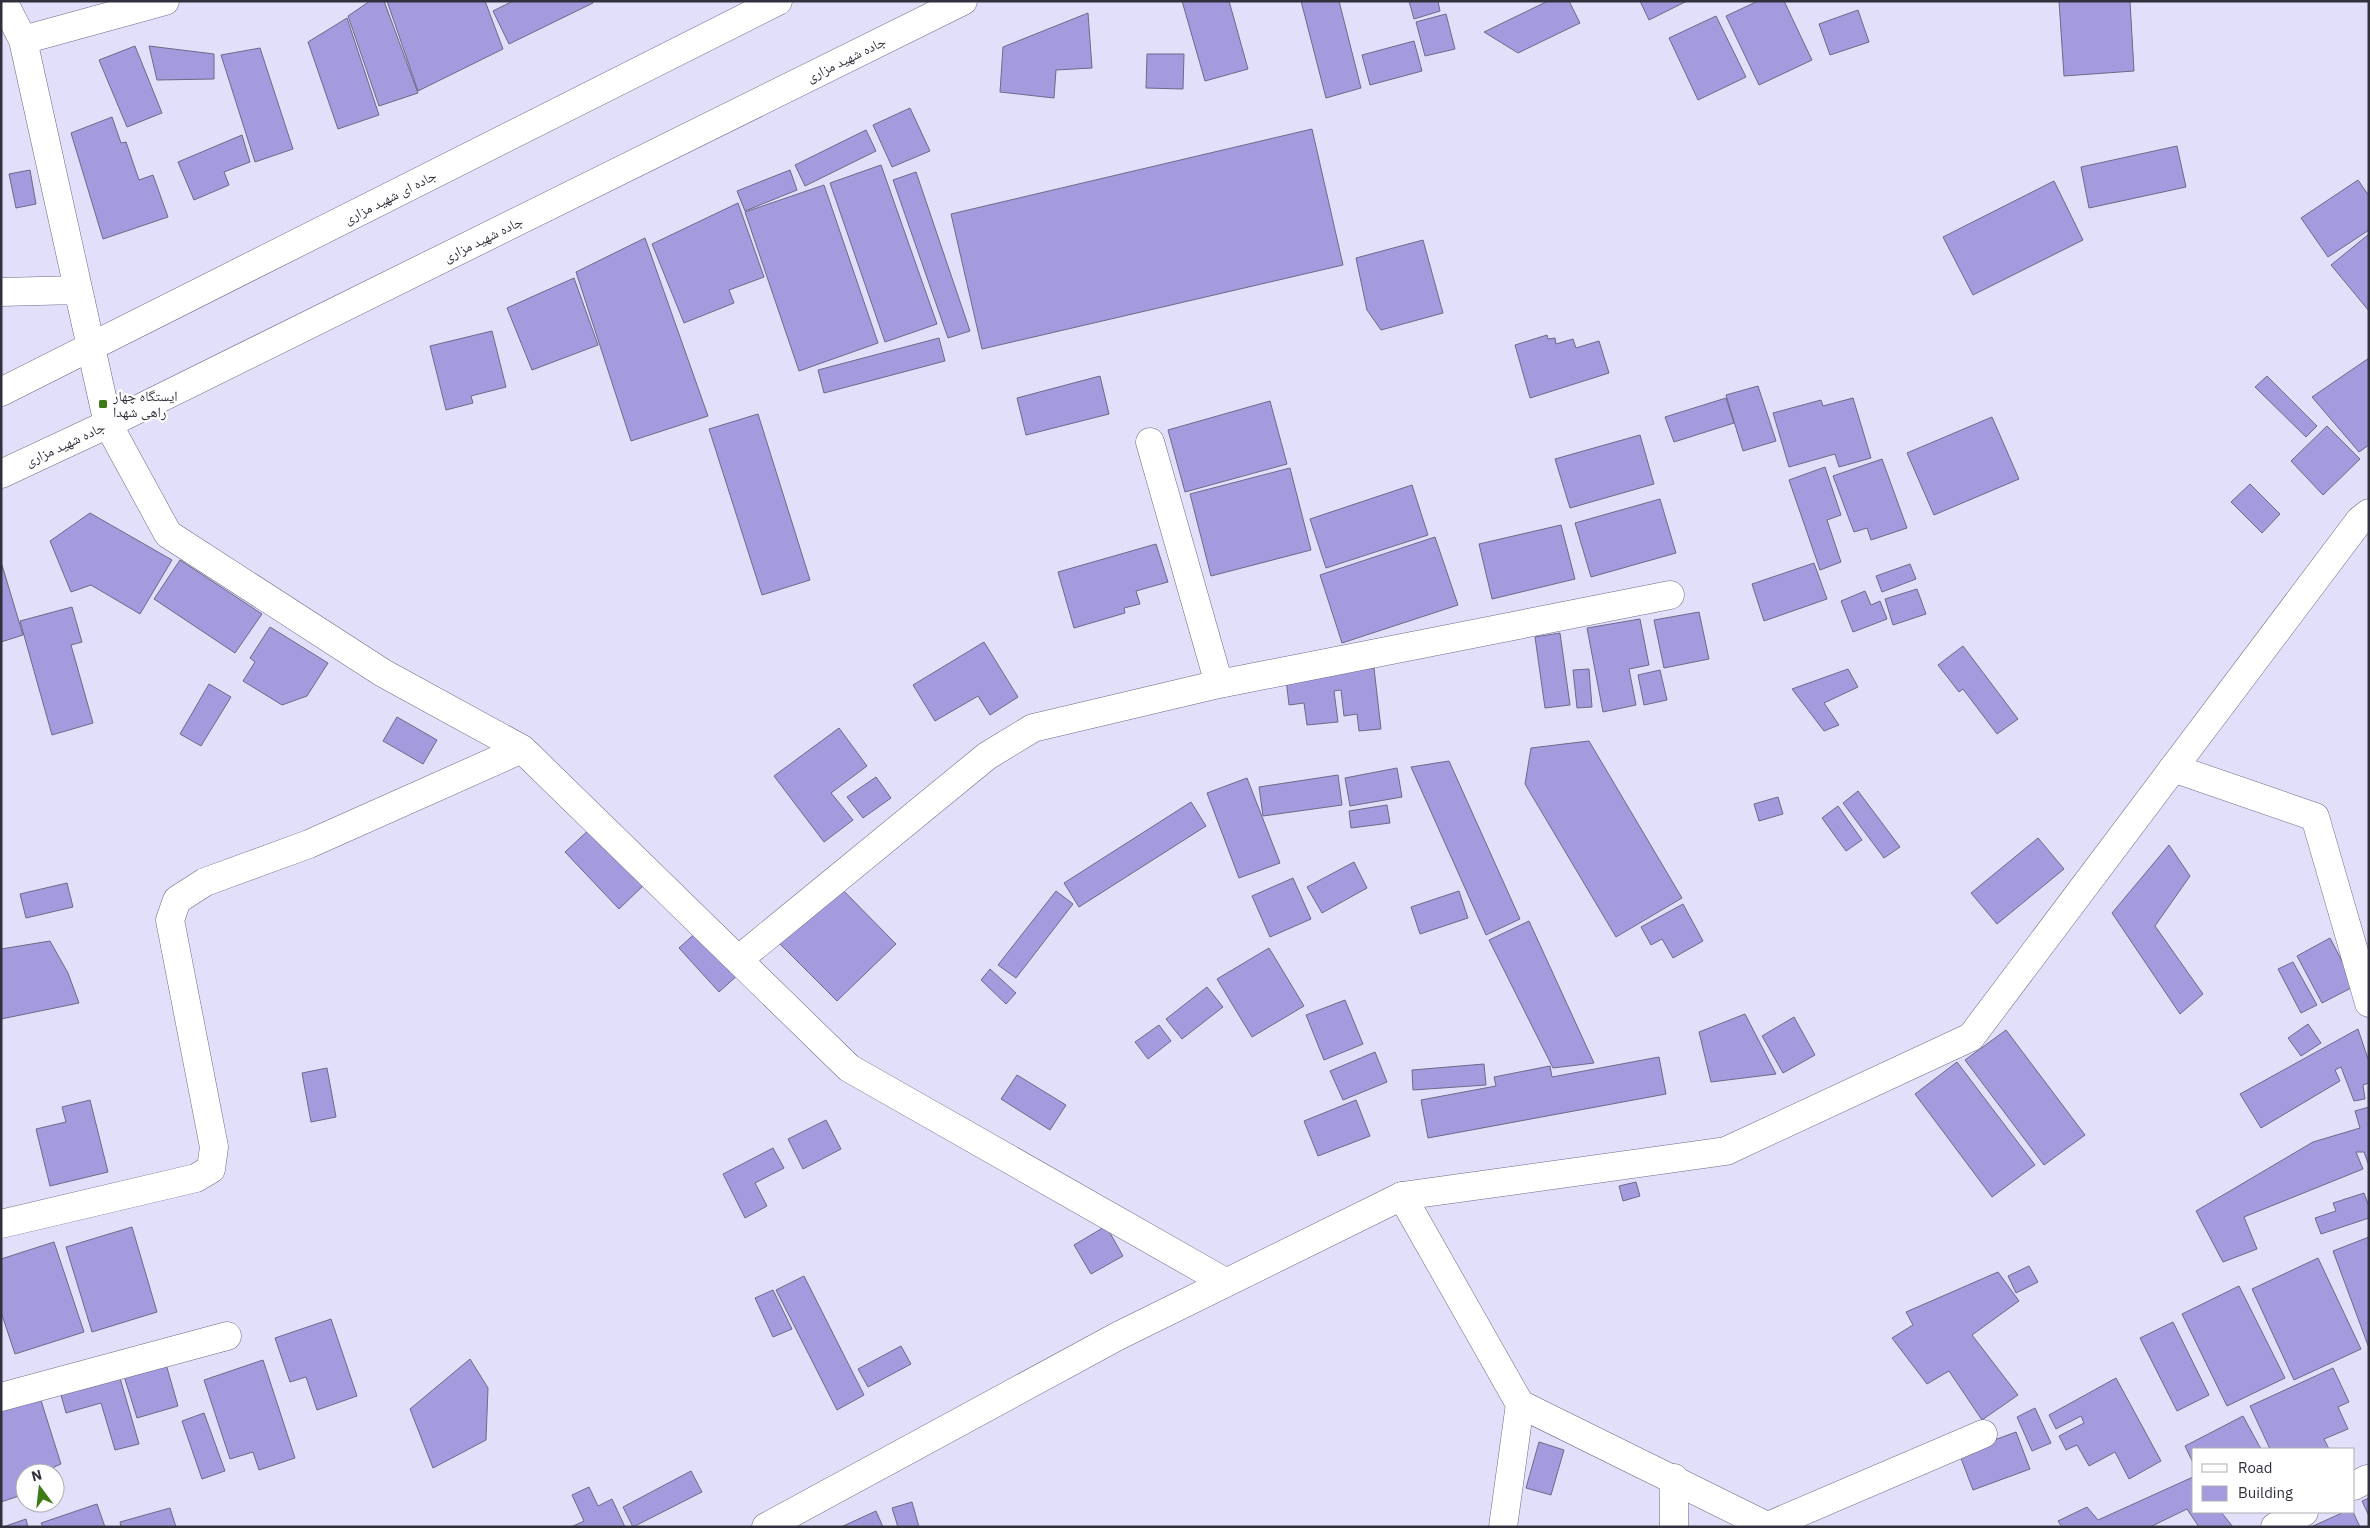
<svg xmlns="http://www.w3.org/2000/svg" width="2370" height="1528" font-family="'IBM Plex Sans','Noto Naskh Arabic',sans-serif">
	<rect width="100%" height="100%" fill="#e2dffb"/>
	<path fill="#a39bde" stroke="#6d6988" d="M370,1h14l34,92 -39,13 -31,-90z
		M387,1h98l18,48 -85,42z
		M513,1h79l1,2 -84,41 -16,-33z
		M1182,1h47l19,68 -43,12z
		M1301,1h38l22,87 -35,10z
		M1409,1h29l2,10 -26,8z
		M1548,1h21l11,22 -62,30 -34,-21z
		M1640,1h47l-38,19z
		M1758,1h26l28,59 -53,25 -33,-69z
		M2059,1h71l4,70 -70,5z
		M1858,10l11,32 -39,13 -11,-31z
		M1088,13l4,55 -36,2 -2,28 -54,-6 3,-45z
		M1446,14l9,35 -30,7 -9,-34z
		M1716,16l30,61 -48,23 -29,-62z
		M347,18l32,97 -41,14 -30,-87z
		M1414,41l8,30 -52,14 -8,-30z
		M135,46l27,67 -35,14 -28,-67z
		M149,46l65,8v25l-57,1z
		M260,48l33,101 -38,13 -34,-107z
		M1147,54h37l-1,35 -37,-1z
		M910,108l20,43 -38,16 -19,-42z
		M112,117l9,26 5,-1 13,38 14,-5 15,42 -65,22 -32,-106z
		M1312,129l31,136 -361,84 -31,-135z
		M866,130l10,21 -71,35 -10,-21z
		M242,135l8,27 -26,10 5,13 -35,15 -16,-38z
		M2177,146l9,41 -97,21 -8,-41z
		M881,165l56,159 -52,18 -55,-159z
		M30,170l6,34 -20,4 -7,-34z
		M790,170l7,20 -52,21 -8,-20z
		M916,172l54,159 -22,7 -55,-158z
		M2358,180l11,16v34l-41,27 -27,-39z
		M2054,181l29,59 -110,55 -30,-58z
		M824,185l54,158 -79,28 -54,-159z
		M738,203l26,74 -35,13 5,13 -50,20 -32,-79z
		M2369,234v77l-38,-46z
		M645,238l63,178 -77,25 -55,-169z
		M1423,240l20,73 -62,17 -14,-20 -11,-52z
		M574,278l24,67 -66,25 -25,-62z
		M492,331l14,56 -35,9 2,7 -27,7 -16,-64z
		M1547,335l1,4 7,-1 1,6 17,-5 3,9 23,-7 10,32 -79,25 -15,-53z
		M939,338l6,23 -121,32 -6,-23z
		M2369,358v87l-10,7 -47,-55z
		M1100,376l9,38 -83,21 -9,-37z
		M2267,376l50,50 -11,11 -51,-50z
		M1758,386l18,55 -33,10 -17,-56z
		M1726,398l8,25 -60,19 -9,-25z
		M1853,398l18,60 -32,9 -4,-13 -46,13 -16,-54 48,-13 2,6z
		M1270,401l17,63 -102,28 -17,-62z
		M758,414l52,166 -48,15 -53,-166z
		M1992,417l27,62 -85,36 -27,-62z
		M2327,426l33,33 -37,36 -32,-34z
		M1640,435l14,49 -84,24 -15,-49z
		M1882,459l25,69 -36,12 -4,-12 -13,4 -21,-56z
		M1825,467l16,48 -14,5 14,42 -21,8 -31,-90z
		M1290,468l21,82 -100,26 -21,-82z
		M2250,484l30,30 -18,19 -31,-31z
		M1412,485l16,50 -102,33 -16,-49z
		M1660,499l16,54 -85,24 -16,-54z
		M90,513l82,47 -32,54 -49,-29 -20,7 -21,-51z
		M1561,525l14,54 -83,20 -13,-55z
		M1435,537l23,68 -116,38 -22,-68z
		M1156,544l12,38 -32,9 4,13 -16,4 1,5 -51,15 -16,-56z
		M180,560l82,54 -27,39 -81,-54z
		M1814,563l13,36 -63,22 -12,-37z
		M1910,564l6,15 -34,13 -6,-16z
		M2,565l21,70 -22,7v-77z
		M1917,589l9,25 -33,11 -8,-26z
		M1865,591l6,14 9,-4 7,18 -34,13 -12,-31z
		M72,607l10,35 -11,3 22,78 -41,12 -32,-114z
		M1699,612l10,47 -45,9 -10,-48z
		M1640,619l9,46 -20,4 7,36 -33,7 -16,-84z
		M270,627l58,36 -21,33 -25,9 -39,-24 12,-19 -5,-4z
		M1560,633l10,72 -25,3 -10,-71z
		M984,642l34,55 -28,18 -12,-19 -43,25 -22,-36z
		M1963,646l55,73 -21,15 -34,-45 -4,3 -21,-27z
		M1374,668l7,61 -22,2 -2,-17 -13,2 -3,-26 -7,1 4,31 -31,3 -3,-22 -15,2 -3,-26z
		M1589,669l3,38 -15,1 -4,-38z
		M1848,669l10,18 -34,16 15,22 -15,6 -32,-42z
		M1660,670l7,30 -23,5 -6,-30z
		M209,684l22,13 -30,49 -21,-12z
		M397,717l40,23 -14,24 -40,-23z
		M839,728l28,38 -36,27 22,27 -29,22 -50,-66z
		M1589,741l93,157 -66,39 -91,-153 6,-36z
		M1449,761l71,158 -34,16 -75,-168z
		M1397,768l5,29 -52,9 -5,-28z
		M1338,775l4,30 -79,11 -4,-29z
		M876,777l15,21 -28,20 -16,-21z
		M1247,778l33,85 -41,15 -32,-85z
		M1858,791l42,56 -16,11 -41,-55z
		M1778,797l5,17 -24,7 -5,-17z
		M1191,802l15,24 -127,81 -15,-24z
		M1387,805l3,18 -39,5 -2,-17z
		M1838,806l24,34 -16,11 -24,-33z
		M592,827l54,56 -27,26 -54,-57z
		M2038,838l26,31 -67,55 -26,-31z
		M2169,845l21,31 -35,50 48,68 -23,20 -68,-101z
		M1354,862l13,26 -45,25 -15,-26z
		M1293,878l18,41 -41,18 -18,-41z
		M835,882l61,62 -59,57 -61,-61z
		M67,883l6,24 -47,11 -6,-24z
		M1056,891l17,13 -57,74 -18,-13z
		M1459,891l9,27 -48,16 -9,-27z
		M1683,904l20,37 -30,17 -11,-19 -11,6 -10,-18z
		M1529,921l65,142 -41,5 -64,-128z
		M700,929l40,44 -21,19 -40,-44z
		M2330,938l25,48 -33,17 -25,-47z
		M50,941l18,32 11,30 -78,16v-70z
		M1269,948l35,58 -52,31 -35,-58z
		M2293,962l24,43 -16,8 -23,-44z
		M990,969l26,24 -10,11 -25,-24z
		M1207,987l16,20 -41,32 -16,-20z
		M1345,1000l18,44 -39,16 -18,-45z
		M1745,1014l31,60 -65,8 -12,-50z
		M1794,1017l21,38 -32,18 -21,-37z
		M2308,1024l13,19 -20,13 -13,-18z
		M1159,1025l12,16 -23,18 -13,-17z
		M2358,1029l11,33v21l-6,2 2,14 -11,2 -13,-34 -6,3 5,11 -79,47 -21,-34z
		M2006,1030l79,105 -41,30 -79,-105z
		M1375,1052l12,30 -44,18 -13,-29z
		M1659,1057l7,37 -238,44 -7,-38 75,-14 -2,-9 56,-11 2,11z
		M1957,1062l78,103 -43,32 -77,-103z
		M1484,1064l2,21 -73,5 -1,-20z
		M327,1068l9,49 -25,5 -9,-49z
		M1017,1075l49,30 -16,25 -49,-31z
		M90,1100l18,72 -58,14 -14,-57 30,-7 -4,-15z
		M1356,1100l14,36 -52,20 -14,-35z
		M2369,1107v59l-5,-14h-8l7,17 -119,48 13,32 -34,13 -27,-51 117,-69 47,-14 -5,-17z
		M826,1120l15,29 -38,20 -15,-30z
		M773,1148l11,20 -29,15 12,23 -22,12 -22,-44z
		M1636,1182l4,14 -17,5 -4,-15z
		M2364,1193l5,14v11l-48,16 -6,-16 21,-7 -3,-8z
		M1106,1226l17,30 -32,18 -17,-29z
		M132,1227l25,85 -65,20 -26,-85z
		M2369,1237v111l-36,-97z
		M54,1242l30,90 -69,22 -14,-42v-53z
		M2318,1258l43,91 -67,31 -42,-91z
		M2029,1266l9,16 -22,11 -8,-17z
		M1998,1272l21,29 -47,34 46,60 -36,25 -33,-49 -22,13 -35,-46 21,-13 -7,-13z
		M804,1276l60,119 -27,15 -61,-120z
		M2239,1286l46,92 -58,28 -45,-92z
		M773,1290l19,39 -19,8 -18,-39z
		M331,1319l26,77 -40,14 -11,-33 -16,5 -15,-44z
		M2173,1322l36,73 -32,16 -37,-73z
		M901,1346l10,18 -43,23 -10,-18z
		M470,1359l18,29 -2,52 -53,28 -23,-59z
		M263,1360l32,98 -36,12 -6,-18 -23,7 -26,-79z
		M166,1364l12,42 -41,12 -13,-42z
		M2333,1368l16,34 -11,5 10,22 -24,10 5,10h-59l-20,-43z
		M120,1378l19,66 -24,6 -14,-47 -35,10 -5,-18z
		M2116,1378l45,83 -32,18 -14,-27 -26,14 -12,-21 -11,5 -7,-14 25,-13 -3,-7 -25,13 -7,-14z
		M38,1391l23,73 -7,3 -3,6h-26v21l-24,8v-99z
		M2035,1408l16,35 -19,8 -15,-34z
		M204,1413l21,58 -23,8 -20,-58z
		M2243,1416l18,33h-67v16l-9,-19z
		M2016,1432l14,37 -57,21 -14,-37z
		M1539,1442l25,8 -13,45 -25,-7z
		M691,1471l11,21 -69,35 -10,-20z
		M2193,1477l1,35h27l12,15h-34l-12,-18 -37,18h-88l-4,-6 29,-14 11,13z
		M589,1487l9,19 14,-7 13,28h-54l13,-6 -12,-26z
		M2369,1498v18l-7,-15z
		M912,1502l7,25h-21l-6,-19z
		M97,1504l8,23h-62l-2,-4z
		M170,1508l6,19h-55l-1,-5z
		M876,1511l7,16h-42z
		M2344,1512h9l7,15h-49z
		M26,1519l2,8h-25z"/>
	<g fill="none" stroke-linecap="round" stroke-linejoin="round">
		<defs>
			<path id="street" d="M3,1l20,39 85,384 60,110 215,139 139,76 327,319 376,214
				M23,40l142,-39
				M1,292l76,-2
				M1150,442l69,242
				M2173,768l142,49 54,186
				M738,960l249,-204 46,-28 186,-44 451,-89
				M1402,1196l118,208 249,123
				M1,1224l195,-46 15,-9 3,-22 -44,-227 7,-20 28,-18 104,-38 213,-95
				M1,1397l226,-61
				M1674,1478v49
				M2354,1486l13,-7
				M1768,1526l215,-92
				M1503,1527l17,-123
				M2275,1527l29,-15"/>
			<path id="secondary" d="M1,392l777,-391
				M1,474l107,-50 855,-423
				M766,1527l352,-191 284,-140 324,-45 245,-114 389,-517 9,-7"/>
		</defs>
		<use href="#street" stroke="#6c6988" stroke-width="29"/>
		<use href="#secondary" stroke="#6c6988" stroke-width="29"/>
		<use href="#street" stroke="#fff" stroke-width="28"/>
		<use href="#secondary" stroke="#fff" stroke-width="28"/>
	</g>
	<rect fill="#3e7a15" stroke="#fff" stroke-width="2" x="98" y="399" width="10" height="10" rx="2.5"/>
	<g text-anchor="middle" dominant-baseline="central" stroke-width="4.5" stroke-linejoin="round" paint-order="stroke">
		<g font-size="14" fill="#31303d" stroke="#fff">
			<text transform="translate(846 59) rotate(-26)">جاده شهید مزاری</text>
			<text transform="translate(390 197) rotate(-27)">جاده ای شهید مزاری</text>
			<text transform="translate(483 239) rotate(-26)">جاده شهید مزاری</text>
			<text transform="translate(65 444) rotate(-25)">جاده شهید مزاری</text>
		</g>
		<g font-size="14" fill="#31303d" stroke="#fff" text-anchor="start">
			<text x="113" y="396">ایستگاه چهار<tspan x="113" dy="16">راهی شهدا</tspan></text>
		</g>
	</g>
	<rect width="2370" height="1528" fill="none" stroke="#31303d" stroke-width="5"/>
	<rect x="2192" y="1448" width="162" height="65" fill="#ffffff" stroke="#adacb1"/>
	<rect x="2202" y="1464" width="25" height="8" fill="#ffffff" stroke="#adacb1"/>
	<text x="2238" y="1473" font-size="15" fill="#31303d">Road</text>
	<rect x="2202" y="1486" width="25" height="15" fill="#a39bde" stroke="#adacb1"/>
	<text x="2238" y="1498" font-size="15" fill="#31303d">Building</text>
	<g transform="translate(40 1488) rotate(345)"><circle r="24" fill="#ffffff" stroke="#adacb1"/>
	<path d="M0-4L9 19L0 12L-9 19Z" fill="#3e7a15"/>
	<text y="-8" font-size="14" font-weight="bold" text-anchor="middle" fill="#31303d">N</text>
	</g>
</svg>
